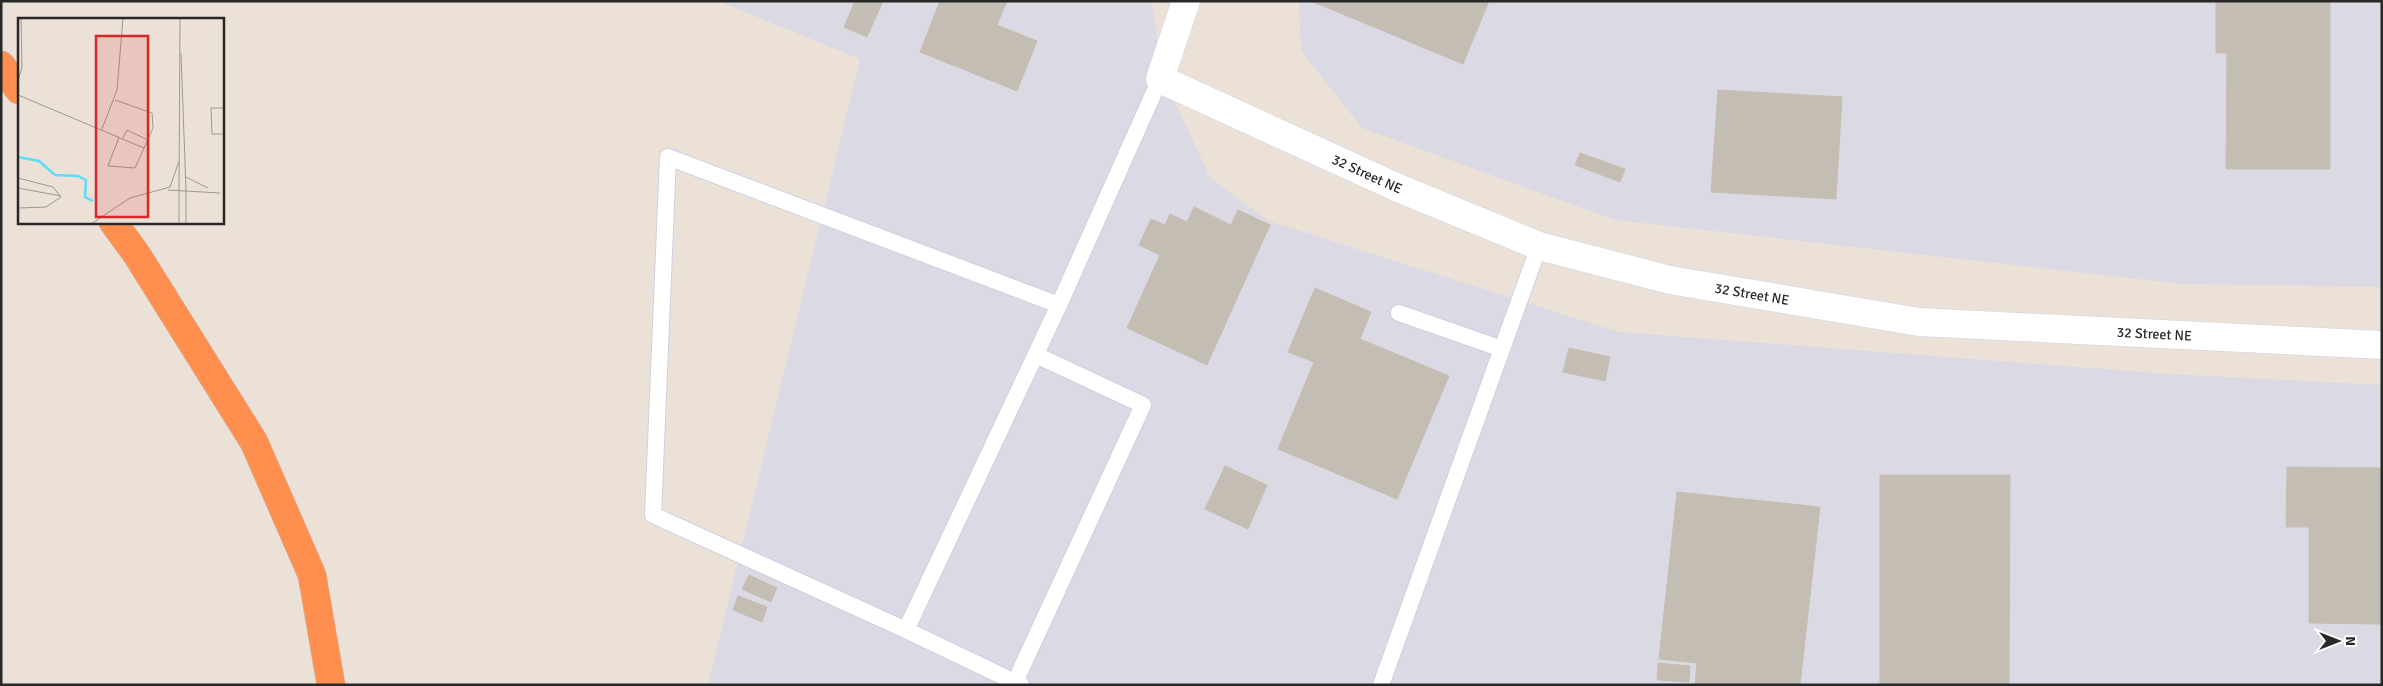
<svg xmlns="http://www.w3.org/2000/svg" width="2383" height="686" font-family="Signika,sans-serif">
	<rect width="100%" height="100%" fill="#ece1d7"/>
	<path fill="#dbd9e3" d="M718,1h434l10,74 49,104 58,42 350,111 551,42 212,11v300h-1674l152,-626z
		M1299,1h1083v286l-200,-3 -567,-64 -253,-92 -61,-77z"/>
	<path fill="#c3bdb4" stroke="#c7beb1" d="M855,1h28l-16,36 -23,-10z
		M940,1h67l-10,24 40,16 -20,50 -97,-39z
		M1311,1h178l-26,63z
		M2216,1h114v168h-104l1,-116h-11z
		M1718,90l124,7 -6,102 -125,-7z
		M1580,153l45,16 -5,13 -45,-17z
		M1194,207l37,18 7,-15 32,15 -63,140 -80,-37 33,-73 -21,-10 12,-26 14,6 5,-11 17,8z
		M1315,288l56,24 -11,27 89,37 -52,123 -119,-50 36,-87 -26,-10z
		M1569,348l41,9 -5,24 -42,-9z
		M1225,466l42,19 -19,44 -43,-20z
		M2287,467l95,1v156l-73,-1v-96h-23z
		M1880,475h130l-1,210h-129z
		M1677,492l143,15 -20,178h-105l2,-22 -38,-4z
		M749,575l28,13 -6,14 -29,-13z
		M738,596l29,11 -5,15 -29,-12z
		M1658,663l32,3 -1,16 -32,-2z"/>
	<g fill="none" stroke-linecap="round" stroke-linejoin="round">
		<defs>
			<path id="lane" d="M1399,313l103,36
				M906,630l-253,-115 15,-358 391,148
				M1015,682l128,-277 -107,-50
				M1021,685l-115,-55 153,-325 101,-226
				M1381,685l158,-439"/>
			<g id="street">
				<path id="s1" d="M1186,1l-26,78 236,108 143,59 131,34 249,42 463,23"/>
			</g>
			<path id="highway" d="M1,65l18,25
				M113,222l24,33 117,187 58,133 19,110"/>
		</defs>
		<use href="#lane" stroke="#ccd2e3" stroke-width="18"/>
		<use href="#street" stroke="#ccd2e3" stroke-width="29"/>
		<use href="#highway" stroke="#c3c3c3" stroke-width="29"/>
		<use href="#lane" stroke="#fff" stroke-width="16"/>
		<use href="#street" stroke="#fff" stroke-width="28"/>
		<use href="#highway" stroke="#ff8f4f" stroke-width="28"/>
	</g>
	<g text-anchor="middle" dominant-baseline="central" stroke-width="4" stroke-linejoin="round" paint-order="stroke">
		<g font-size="14" fill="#282828" stroke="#fff">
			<text stroke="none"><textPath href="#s1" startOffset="310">32 Street NE</textPath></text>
			<text stroke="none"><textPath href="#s1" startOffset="715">32 Street NE</textPath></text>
			<text stroke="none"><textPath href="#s1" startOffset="1120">32 Street NE</textPath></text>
		</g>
	</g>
	<g transform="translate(18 18)">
		<rect width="206" height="206" fill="#ece1d7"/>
		<path fill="none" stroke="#5ddcfb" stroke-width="2.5" d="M0,139l21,4 16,14 23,1 8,4 -1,17 8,4"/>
		<path fill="none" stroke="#9e9791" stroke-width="1" d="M163,35l5,137M0,63l4,-14 -1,-49M0,77l126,53 9,-20 -1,-15 -37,-13M207,90h-14l1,26h13M84,111l15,-39 6,-72M101,119l-11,29 27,2 9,-20M105,120l4,-8 21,10M168,159l22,11M0,160l35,9 8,10M0,170l43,8M161,171l1,-171M150,172l52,3M0,190l28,-1 15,-10M73,206l39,-26 40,-11 9,-26M161,206v-35M168,206v-34"/>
		<path fill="#d62828" fill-opacity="0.15" stroke="#d62828" stroke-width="2.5" d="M78,18h52v181h-52z"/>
		<rect width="206" height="206" fill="none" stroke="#282828" stroke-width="2.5"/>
	</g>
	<rect width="2383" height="686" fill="none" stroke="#282828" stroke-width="5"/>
	<g transform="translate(2338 641) rotate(90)" stroke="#ffffff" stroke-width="4" paint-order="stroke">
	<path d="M0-4L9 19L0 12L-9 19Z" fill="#282828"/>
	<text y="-8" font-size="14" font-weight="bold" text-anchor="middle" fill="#282828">N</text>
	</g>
</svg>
